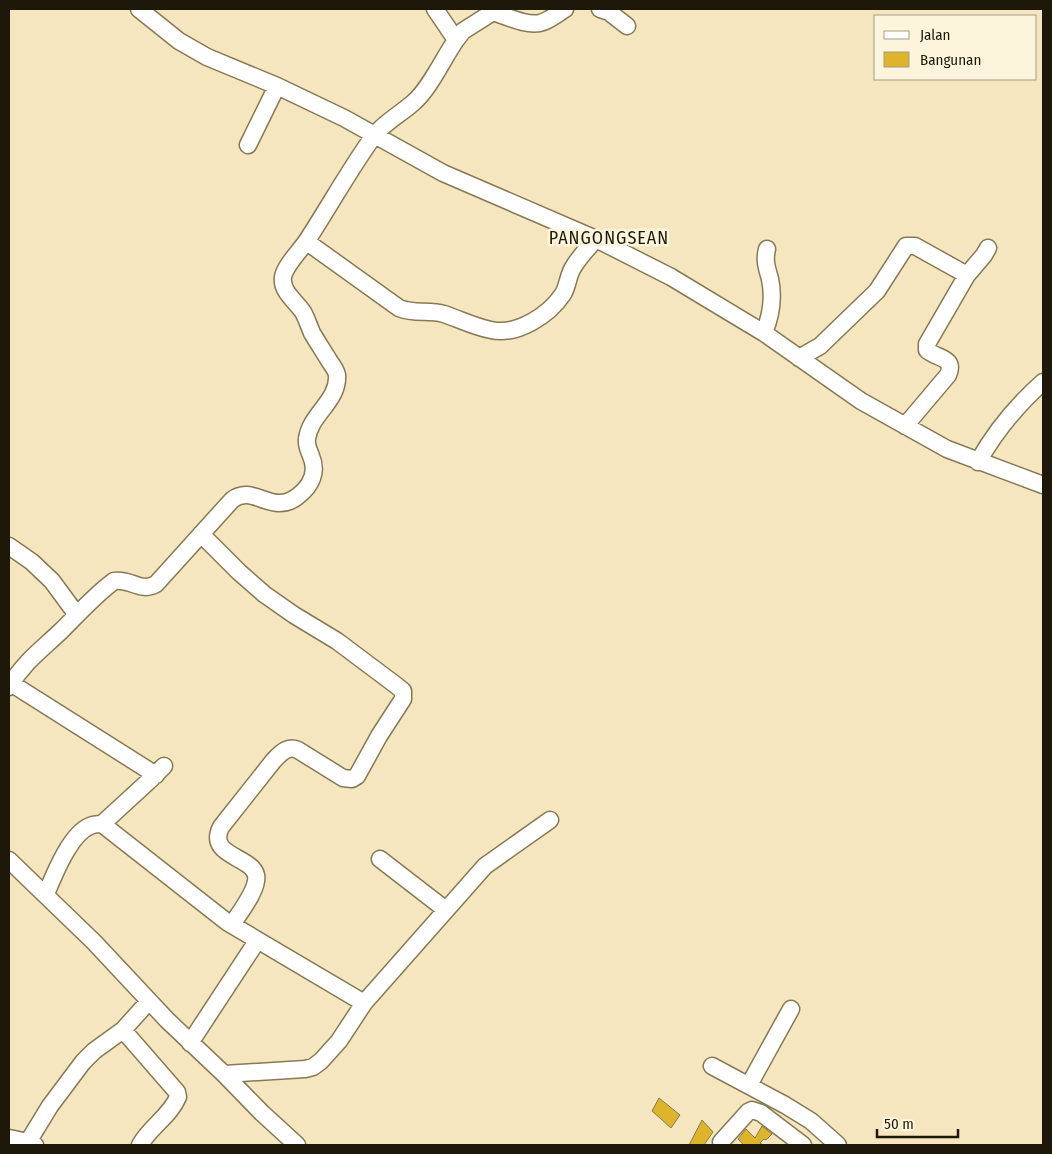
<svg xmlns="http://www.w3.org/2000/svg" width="1052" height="1154" font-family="'Fira Sans Condensed',sans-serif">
	<rect width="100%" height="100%" fill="#f5e6bf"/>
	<path fill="#deb42c" stroke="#867954" d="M659,1098l21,17 -9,13 -19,-17z
		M702,1120l11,12 -9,13h-15z
		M762,1126l10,8 -6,6 -2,-1 -4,4 3,2h-19l-6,-6 8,-10 9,9z"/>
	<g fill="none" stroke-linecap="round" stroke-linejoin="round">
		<defs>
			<path id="minor" d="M139,9l40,32 28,16 70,29 67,32 99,55 153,66 75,38 93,56 97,68 86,48 96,36
				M600,9l9,3 18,14
				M493,12c14,4 32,14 47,11 9,-2 17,-9 25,-14
				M456,40l7,-9 30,-19 1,-3
				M248,145l29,-59
				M307,242l92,66c17,7 29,1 45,6 15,5 31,13 47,16 26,6 58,-15 72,-36 5,-8 5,-20 11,-28 6,-10 14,-18 22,-27
				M764,333c7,-17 10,-35 6,-54 -3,-11 -6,-18 -3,-30
				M799,358l21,-12 57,-55 29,-45h9l52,29
				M905,426l43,-51c8,-18 -11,-16 -21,-25v-6l40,-69 17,-20 4,-7
				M978,462c18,-32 38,-56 65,-80
				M201,534l38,38 25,22 30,21 43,26 60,45 6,5v8l-24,37 -22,40 -5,3 -9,-1 -45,-28c-10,-5 -17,3 -24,10l-53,67c-16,32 40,29 35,54 -2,14 -17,32 -24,44
				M9,546l23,16 20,19 25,34
				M9,682l147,93
				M9,687c15,-25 32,-37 52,-56 17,-17 34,-36 53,-50 17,-3 26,12 42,3l76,-84c22,-17 40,17 66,-4 13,-10 20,-24 13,-40 -2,-6 -5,-10 -4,-17 3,-25 32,-38 30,-64 -1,-5 -4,-9 -7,-13 -6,-10 -12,-19 -18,-29 -3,-7 -5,-14 -9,-21 -7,-11 -22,-20 -20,-35 2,-12 19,-28 25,-38 22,-34 42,-70 65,-102 10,-14 28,-23 41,-35 16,-14 29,-43 42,-62l-21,-31
				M102,824l49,-45 13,-13
				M380,859l66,51
				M9,860l85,82 73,78 57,54 38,39 35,32
				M46,894c8,-19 24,-60 44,-68 4,-2 8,-2 12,-2l125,98 137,81
				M123,1030l54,62 1,5c-8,19 -28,30 -38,48
				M190,1043l67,-102
				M712,1066l73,39 26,16 27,24
				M224,1074l81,-5 8,-2 8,-6 18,-20 25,-38 121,-137 65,-46
				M749,1085l42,-76
				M9,1138l19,4 7,3
				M28,1142l22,-36 33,-44 11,-11 29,-21 26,-29
				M721,1142l27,-30 4,-2 9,3 42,32"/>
		</defs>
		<use href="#minor" stroke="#867954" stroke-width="19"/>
		<use href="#minor" stroke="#fff" stroke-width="16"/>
	</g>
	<g text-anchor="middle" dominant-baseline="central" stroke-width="5" stroke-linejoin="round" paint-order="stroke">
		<g font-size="18" letter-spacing="1" fill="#1d1809" stroke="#fdf4dc">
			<text x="609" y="238">PANGONGSEAN</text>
		</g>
	</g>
	<rect width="1052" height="1154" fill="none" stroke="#1d1809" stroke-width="20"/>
	<rect x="874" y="15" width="162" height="65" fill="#fdf4dc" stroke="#a39c88"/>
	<rect x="884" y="31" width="25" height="8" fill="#ffffff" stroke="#a39c88"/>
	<text x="920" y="40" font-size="15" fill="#1d1809">Jalan</text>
	<rect x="884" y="52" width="25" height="15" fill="#deb42c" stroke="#a39c88"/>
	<text x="920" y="65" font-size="15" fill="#1d1809">Bangunan</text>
	<path d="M877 1129v8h81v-8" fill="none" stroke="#1d1809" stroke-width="2.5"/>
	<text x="884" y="1129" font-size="15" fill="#1d1809" stroke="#fdf4dc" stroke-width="4" paint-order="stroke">50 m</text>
</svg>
